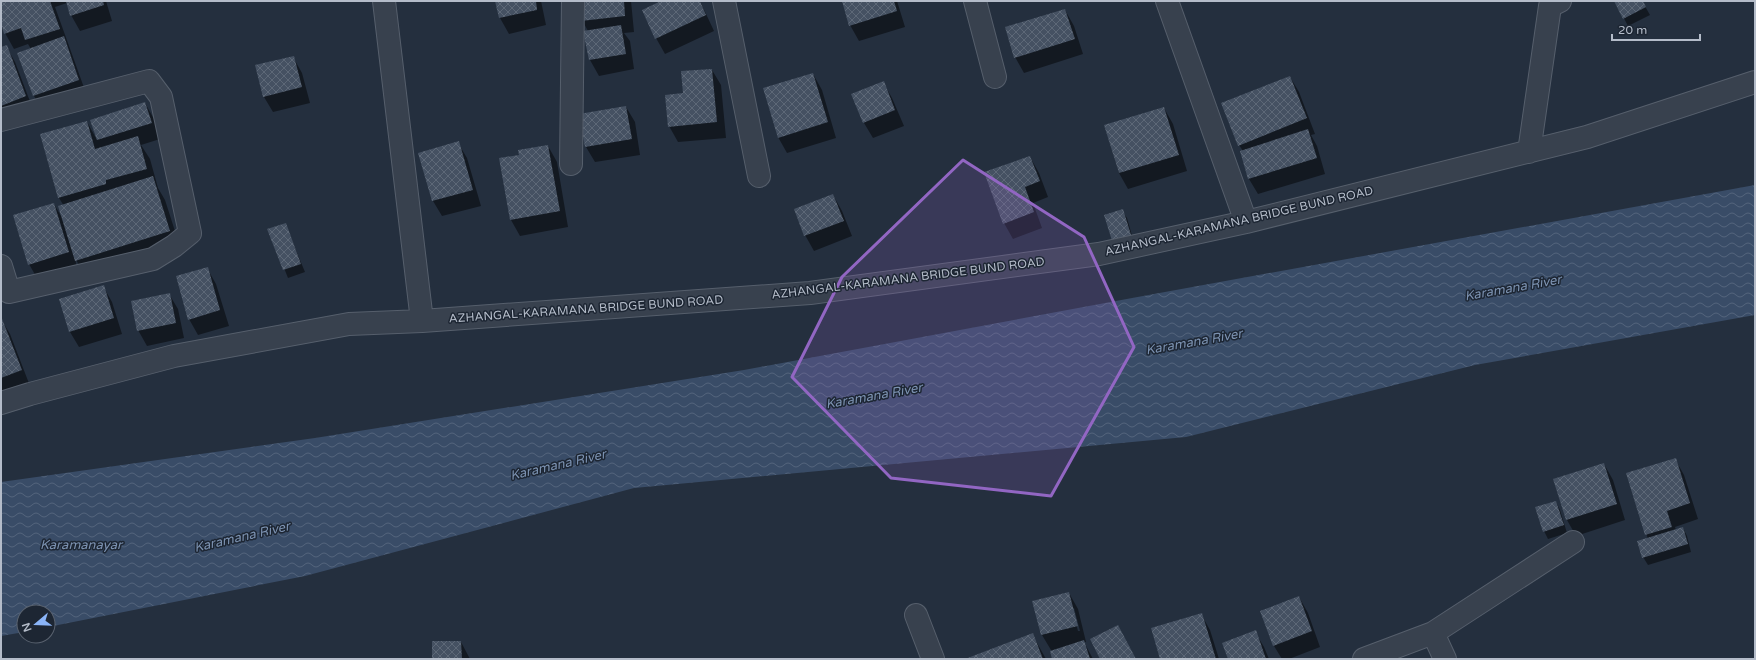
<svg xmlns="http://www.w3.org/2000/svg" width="1756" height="660" font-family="'Varela Round',sans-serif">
	<defs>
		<pattern id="water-waves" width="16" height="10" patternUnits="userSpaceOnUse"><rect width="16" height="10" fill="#394c67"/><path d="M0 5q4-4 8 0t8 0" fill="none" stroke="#53647b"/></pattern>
		<pattern id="building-cross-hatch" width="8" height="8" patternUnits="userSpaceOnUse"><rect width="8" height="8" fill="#455162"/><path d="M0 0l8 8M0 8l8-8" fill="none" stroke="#5d6877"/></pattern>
	</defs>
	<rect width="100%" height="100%" fill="#242f3e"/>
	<path fill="url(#water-waves)" d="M1755,185v130l-280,50 -289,72 -552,51 -329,88 -257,51v-15h-24v20l-23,4v-154l314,-44 429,-68 399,-74z"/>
	<path fill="#0007" fill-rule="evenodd" d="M1,1h105l6,20 -32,10 -9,-16 -4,-12 -12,4 32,89 -44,16 -9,-16 -15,-43 12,-4 -3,-5 -14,5 -9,-16 -4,-13z
		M496,1h45l5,24 -37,9 -9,-16z
		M580,1h51l3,31 -10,1 6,8 4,28 -35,7 -9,-16 -6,-28 4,-1 -6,-11z
		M664,1h36l14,30 -49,23 -9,-16z
		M843,1h54l8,26 -46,14 -9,-16z
		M1615,1h27l8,14 -22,11z
		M1065,10l9,16 9,28 -59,19 -9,-16z
		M6,46l9,16 19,50 -33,13v-77z
		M293,57l9,16 8,30 -37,9 -9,-15z
		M712,70l9,15 5,53 -48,4 -9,-16 15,-32z
		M813,74l9,16 14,48 -49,15 -9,-16z
		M1290,77l9,15 16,42 -4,1 6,11 8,28 -67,20 -9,-15 -6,-28 -4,-6z
		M883,82l9,16 12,28 -31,12 -9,-15z
		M145,103l9,16 6,20 -19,6 9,14 8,29 7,12 17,53 -93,30 -14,-25 2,10 -39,12 -9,-16 25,-60 7,12 3,-10 -5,-8 -18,-63 46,-13 10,18z
		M626,107l9,15 5,33 -45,7 -9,-15z
		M1164,108l9,16 14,47 -59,18 -9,-16 -14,-47z
		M458,143l9,15 14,48 -39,10 -9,-15 -14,-47z
		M548,146l9,16 11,65 -48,9 -9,-16 -11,-61 20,-4z
		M1030,157l9,16 9,24 -15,6 9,25 -29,11 -9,-16z
		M833,195l9,16 10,25 -38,15 -9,-16z
		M1122,211l5,7 8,28 -17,5z
		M285,224l20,48 -17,6 -19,-48z
		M207,268l9,16 13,42 -31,9 -9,-16z
		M103,286l9,16 10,32 -43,13 -9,-15z
		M169,294l9,15 6,29 -37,8 -9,-16z
		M1,319l9,15 20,52 -29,11z
		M1675,459l9,16 14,44 -23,8 1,3 7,-2 4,8 4,16 -43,13 -5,-8 5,-18 -21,-65z
		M1604,464l9,16 12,40 -49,16 -9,-16 -13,-40z
		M1556,502l4,8 7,23 -19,6 -4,-8z
		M1069,593l9,16 8,33h-2l9,17h-39l-3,-9 -9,-15 -9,-34zM1072,608h2l6,23h-2z
		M1299,597l9,16 12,34 -31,12h-7l-8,-13z
		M1201,614l9,16 9,29h-57z
		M1255,632l9,15 5,12h-40z
		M1032,634l14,25h-78z
		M461,642l9,17h-37z"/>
	<path fill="url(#building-cross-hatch)" d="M1,1h49l10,28 -35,11 -4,-12 -17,6 -3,-11z
		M66,1h37l1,4 -34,11z
		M495,1h41l1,9 -38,8z
		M579,1h45l1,15 -44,5z
		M661,1h39l6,14 -51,24 -13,-29z
		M842,1h52l3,10 -48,15z
		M1614,1h29l3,6 -23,12z
		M1065,9l10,30 -61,19 -9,-31z
		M621,25l5,29 -37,6 -6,-29z
		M64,36l15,44 -46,16 -16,-43z
		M7,45l19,51 -25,10v-59z
		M294,56l8,31 -39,10 -8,-32z
		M712,69l5,53 -49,5 -3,-32 18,-2 -2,-22z
		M813,73l15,49 -50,16 -15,-50z
		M1290,76l17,42 -69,28 -17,-43z
		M884,81l11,29 -32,13 -12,-29z
		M145,102l7,21 -55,17 -7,-20z
		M626,106l6,33 -47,8 -6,-33z
		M1164,107l15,48 -60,18 -15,-48z
		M87,121l8,28 43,-13 9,33 -41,11v4l-48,14 -18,-64z
		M1308,129l9,29 -69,21 -8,-28z
		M459,141l14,49 -41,11 -14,-48z
		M548,145l12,66 -50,9 -11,-62 20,-3 -1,-5z
		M1030,156l10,25 -15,6 9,25 -31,12 -19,-52z
		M153,176l17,55 -95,30 -17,-55z
		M833,194l11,27 -40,15 -10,-27z
		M54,203l15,49 -41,13 -15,-50z
		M1123,209l9,29 -19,6 -9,-29z
		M286,223l15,41 -18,6 -16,-41z
		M208,267l12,43 -32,10 -12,-44z
		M104,285l10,33 -45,14 -10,-33z
		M170,293l6,30 -39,8 -6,-30z
		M1,316l21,54 -21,8z
		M1676,458l14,45 -23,8 5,16 -27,8 -19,-62z
		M1604,463l13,41 -51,16 -13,-41z
		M1556,501l8,24 -21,7 -8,-25z
		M1683,527l5,17 -46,14 -5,-17z
		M1069,592l9,34 -37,9 -9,-34z
		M1299,596l13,35 -39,15 -13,-35z
		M1202,613l14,46h-56l-9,-31z
		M1118,625l18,34h-36l-10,-20z
		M1256,630l10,29h-38l-6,-16z
		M1033,633l10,26h-78z
		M1084,640l6,19h-38l-2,-8z
		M432,641h29l1,18h-30z"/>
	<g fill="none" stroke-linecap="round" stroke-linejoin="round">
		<defs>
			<path id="minor" d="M384,1l38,320
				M724,1l35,175
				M975,1l20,76
				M1167,1l79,221
				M1,120l148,-39 12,16 29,136 -16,13 -21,13 -144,33 -8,-26
				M1529,152l21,-146 10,-5
				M571,164l2,-163
				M1,403l29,-9 144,-38 175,-32 73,-3 388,-28 289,-39 147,-32 341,-85 168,-55
				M916,615l17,44
				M1433,633l12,26
				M1364,659l69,-26 140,-91"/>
		</defs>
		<use href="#minor" stroke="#565f6c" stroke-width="24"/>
		<use href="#minor" stroke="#38414e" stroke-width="22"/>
	</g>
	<path fill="#9266c3" fill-opacity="0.2" stroke="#9266c3" stroke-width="3" stroke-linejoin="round" d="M963,160l121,77 50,110 -83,149 -160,-18 -99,-101 50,-100z"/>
	<g text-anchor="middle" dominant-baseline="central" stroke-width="3" stroke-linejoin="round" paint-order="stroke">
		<g font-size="12" fill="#b4bcc9" stroke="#1d2633">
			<text transform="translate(1239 221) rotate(-13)">AZHANGAL-KARAMANA BRIDGE BUND ROAD</text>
			<text transform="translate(908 278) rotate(-7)">AZHANGAL-KARAMANA BRIDGE BUND ROAD</text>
			<text transform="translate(586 309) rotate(-4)">AZHANGAL-KARAMANA BRIDGE BUND ROAD</text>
		</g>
		<g font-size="13" font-style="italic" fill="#7c92b1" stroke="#1d2633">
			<text transform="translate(1513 288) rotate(-10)">Karamana River</text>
			<text transform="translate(1194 342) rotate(-10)">Karamana River</text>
			<text transform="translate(874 396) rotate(-10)">Karamana River</text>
			<text transform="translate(558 465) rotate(-13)">Karamana River</text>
			<text transform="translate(242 537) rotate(-13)">Karamana River</text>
			<text x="81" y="545">Karamanayar</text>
		</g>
	</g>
	<rect width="1756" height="660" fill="none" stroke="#b4bcc9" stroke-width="4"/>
	<g transform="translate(36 624) rotate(251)"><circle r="19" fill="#1d2633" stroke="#59626f"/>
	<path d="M0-3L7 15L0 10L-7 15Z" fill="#8ab4f8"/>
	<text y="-6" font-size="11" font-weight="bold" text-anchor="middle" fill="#b4bcc9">N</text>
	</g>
	<path d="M1612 34v6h88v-6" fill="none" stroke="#b4bcc9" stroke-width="2"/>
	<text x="1618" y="34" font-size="12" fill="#b4bcc9" stroke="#1d2633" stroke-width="3" paint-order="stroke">20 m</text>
</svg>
